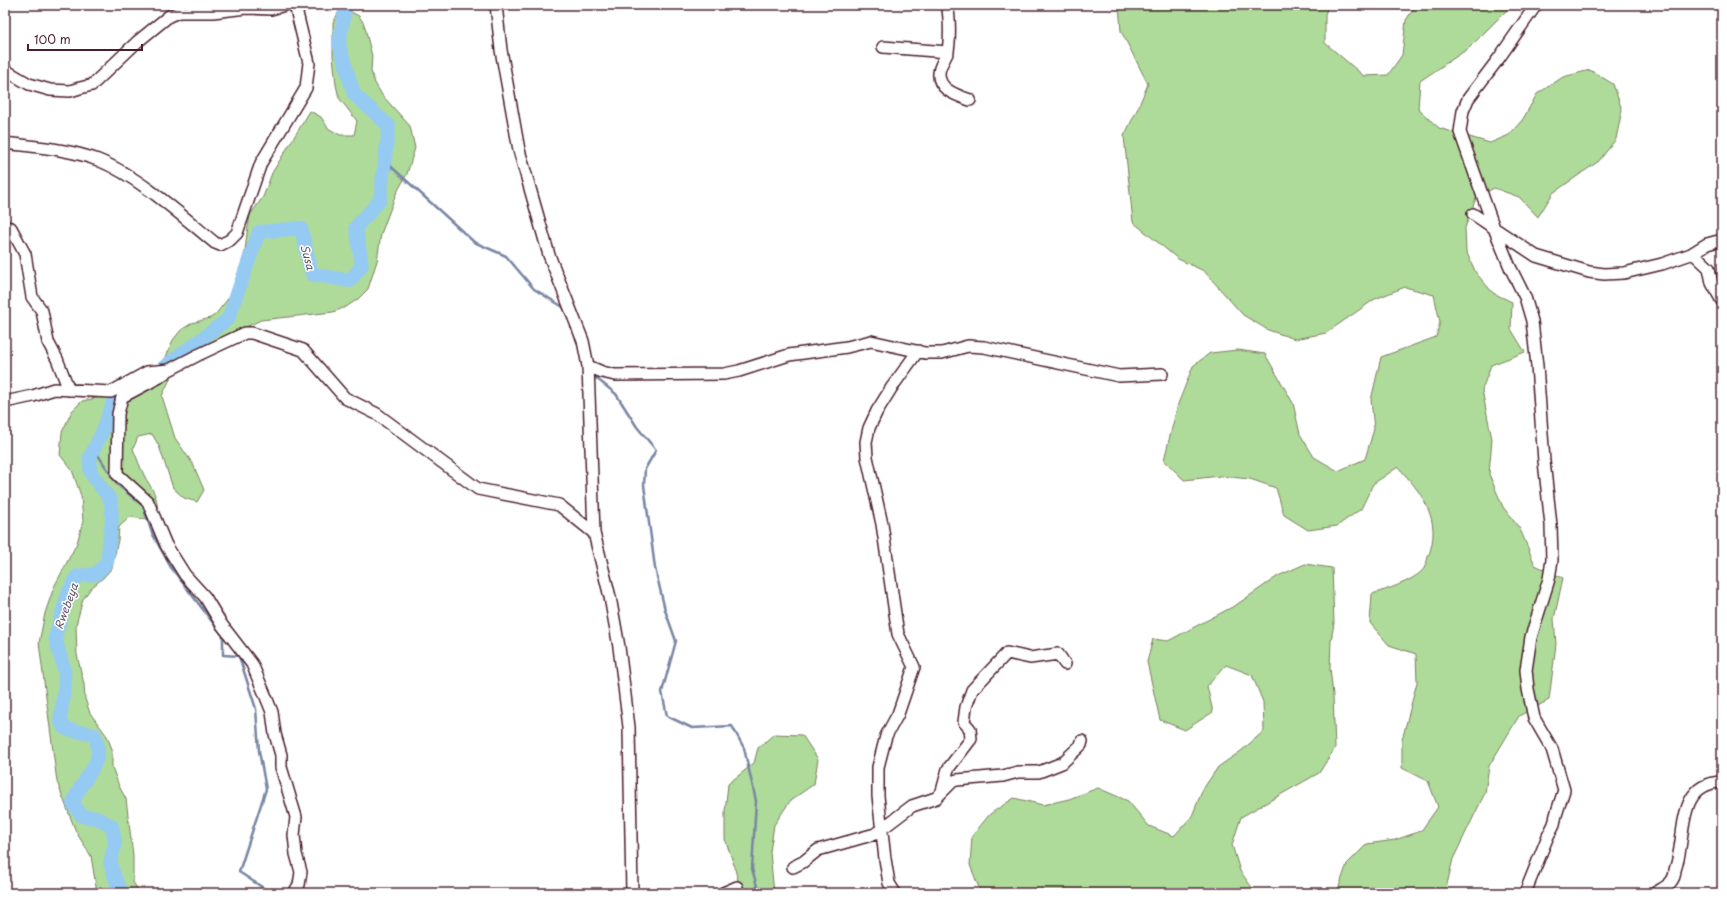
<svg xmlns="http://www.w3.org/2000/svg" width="1727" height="898" font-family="'Playpen Sans',sans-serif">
	<rect width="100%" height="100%" fill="#fff"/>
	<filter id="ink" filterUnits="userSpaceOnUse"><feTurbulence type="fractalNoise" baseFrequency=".025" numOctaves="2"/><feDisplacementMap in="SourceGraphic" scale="8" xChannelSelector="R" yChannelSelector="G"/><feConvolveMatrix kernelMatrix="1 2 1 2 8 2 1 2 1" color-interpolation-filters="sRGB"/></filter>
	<g filter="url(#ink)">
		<path fill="#aedb99" stroke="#7c7d62" d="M1119,5h209l-3,10v28l39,33 24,-1 14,-20 4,-35 10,-15h96l-43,43 -49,33 -2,28 21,19 51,15 19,-8 14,-16 14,-25 26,-17 27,-7 23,14 9,26 -6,29 -17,22 -46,32 -15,24 -19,-20 -25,-9 -18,10 -11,30 1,23 10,22 17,20 19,9 -1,27 14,23 -34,13 -9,25 10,49 -3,35 14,33 17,22 15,36 28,13 -9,41 2,25 -7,56 -30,16 -30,50 -4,27 -32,66 -8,34 -108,-1 10,-28 20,-20 28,-4 26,-9 17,-24 -10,-26 -26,-13v-28l15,-58 -1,-28 -27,-9 -19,-22 2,-29c14,-4 40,-13 50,-23 3,-3 5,-10 6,-14 15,-37 -6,-64 -30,-90l-25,17 -12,25 -24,17 -29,4 -24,-15 -8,-27 -26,-9 -30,-3 -36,4 -20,-20 14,-56 15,-38 17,-13 28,-3 27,4 28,49 7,31 14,23 24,14 27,-12 9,-30 -3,-29 10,-43 55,-20 4,-15 -6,-27 -29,-8 -30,12 -49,34 -31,6 -27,-9 -25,-15 -39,-44 -26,-12 -45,-37 -9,-86 13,-26 11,-26 -27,-53z
			M341,7l18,9 5,8 8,32 -1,15 4,12 7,12 28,31 5,22 -8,26 -11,20 -15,40 -4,27 -9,28 -10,10 -12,8 -13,5 -72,8 -37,17 -52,38 -10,21 13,42 18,26 11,26 -7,12 -13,-4 -11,-10 -14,-42 -7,-12 -14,3 -5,12c4,9 7,18 11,26 6,12 15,21 13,35l-13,9 -14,-2 -11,10 -1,13 -6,28 -9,10 -12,10 -8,11 -7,26 1,30 7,29 1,15 5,14 17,23 5,13v18l7,19 7,13 7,56v27l7,11h-43l-6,-37 -15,-24 -19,-50 -18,-139 6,-30 9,-26 23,-44 6,-22 -2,-25 -9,-26 -12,-15 2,-23 10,-21 10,-10 19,-4 62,-35 3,-5 7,-17 8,-10 11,-7 18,-5 5,-3 19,-24 11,-40 2,-18 3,-18 13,-18 9,-24 38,-62 11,6 7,11 12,7h14l3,-14 -18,-23 -3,-13 -3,-29v-33z
			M1305,564l27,4 2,55 -3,18 -1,27 3,27 2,53 -16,25 -78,44 -9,28 8,26 16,22h-275l-11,-28 2,-29 18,-22 24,-16 29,7 26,-6 29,-11 30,13 21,25 25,10 18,-20 11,-27 15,-22 23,-16 23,-20 -1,-29 -11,-27 -26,-10 -19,21 6,26 -28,18 -25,-10 -13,-58 6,-23 15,2 68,-36 42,-29z
			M774,734l28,1 16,24 -4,25 -24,17 -16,24 -4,27 4,41h-33l-7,-28 -9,-26v-28l3,-27 26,-21 4,-15z"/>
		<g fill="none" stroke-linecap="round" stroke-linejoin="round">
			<path stroke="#7786a3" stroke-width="2.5" d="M385,161l89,81 32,14 28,33 29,18 3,6
				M591,374l25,20 21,33 19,23 -11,19 -1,16 11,83 10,42 11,31 -14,51 5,24 25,12 40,-2 12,22 12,53 -4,68 7,24
				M94,449l23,35 26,22 9,27 18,33 53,70v19l16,1 17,53 3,42 7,38 -27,83 32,21"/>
			<path stroke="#95caf3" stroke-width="14" d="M154,376l5,-1 5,-8 64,-48 31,-87 42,-4 11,46 38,7 12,-16 -6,-38 24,-27 9,-74 -35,-32 -15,-50 7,-39
				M123,893l-5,-7 -8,-23 5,-20 -3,-17 -15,-8 -15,-2 -9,-12c6,-26 34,-37 22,-69 -10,-3 -21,-3 -31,-7l-4,-8 5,-37 -1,-14 -9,-32 13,-44 9,-17 19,-2 11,-12 5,-43 -1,-18 -20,-28 -2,-14 14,-29 13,-36 14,-9"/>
			<defs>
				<path id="minor" d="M496,5l5,45 18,100 30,105 34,86 5,25 6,167 16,64 9,50 10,80 3,166
					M947,5c3,12 3,34 1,46 -2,6 -6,11 -8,17 -6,20 15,27 30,32
					M883,47l65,5
					M5,70l24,14 21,6 20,1 10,-3 12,-3 45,-43 32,-26 10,-4h34l33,-4 25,1 14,-4
					M5,143c31,4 64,6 93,17 40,16 83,55 117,83l5,2 10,-5 7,-7 24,-70 45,-75 3,-25 -14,-58
					M1473,214l63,42 53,16 15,2 20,-1 38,-9 29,-10 16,-10 15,-4
					M5,227l6,1 14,26 7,43 10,14 6,31 9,17 12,31
					M1693,253l16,15 3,15 10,18
					M588,366l14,6 13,3 109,-1 15,-3 50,-16 58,-8 24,-6 54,12h17l26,-7 16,1 135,29 43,-2
					M5,402l28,-6 21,-7 57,3 36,-20 22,-2
					M942,791l6,-22 23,-30 -1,-10 -6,-7 2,-15 6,-17 35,-37 23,5 28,-4 7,10
					M793,867l10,-5 15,-12 57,-16 37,-28 24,-8 17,-17 4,-1 46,-4 15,-4h21l23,-9 19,-18 1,-4
					M294,893l5,-8 2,-13 -5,-18 -2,-19 2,-18 -15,-50v-12l-6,-21 -3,-22 -6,-15 -14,-33 -30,-39 -17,-28 -20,-22 -19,-30 -18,-43 -31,-28 1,-60 4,-17 36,-19 11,-8 29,-15 47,-22h7l51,17 42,48 32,16 101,75 81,16 35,28
					M723,893l14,-6
					M895,893l-6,-10 -4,-24 -7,-63v-29l8,-31 12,-22 16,-47 -16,-33 -16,-110 -15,-67 -1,-15 3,-14 8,-17 15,-24 26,-36
					M1525,893l23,-57 6,-12 2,-9 8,-25 -12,-41 -18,-31 -6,-29 -2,-19 5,-33 18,-58 3,-19 -1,-35 -7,-64 -7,-95 -5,-45 -7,-24 -15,-30 -16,-39 -34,-96 3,-21 5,-12 31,-41 37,-53
					M1655,893c10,-6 20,-10 20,-23 12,-32 0,-87 47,-88"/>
			</defs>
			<use href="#minor" stroke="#4a1f2b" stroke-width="14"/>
			<use href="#minor" stroke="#fff" stroke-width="11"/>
		</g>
	</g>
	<g text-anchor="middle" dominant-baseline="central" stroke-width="3" stroke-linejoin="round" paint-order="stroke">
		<g font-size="11" font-style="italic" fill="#605267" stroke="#fff">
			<text transform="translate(308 257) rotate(75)">Susa</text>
			<text transform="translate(66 606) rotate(-70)">Rwebeya</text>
		</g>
	</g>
	<rect width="1727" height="898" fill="none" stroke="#fff" stroke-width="20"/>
	<rect x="10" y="10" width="1707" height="878" fill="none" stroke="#4a1f2b" stroke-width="1.5" filter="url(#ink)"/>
	<path d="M28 44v6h114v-6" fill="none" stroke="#4a1f2b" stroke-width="2"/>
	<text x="34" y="44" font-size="12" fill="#4a1f2b" stroke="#ffffff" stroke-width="3" paint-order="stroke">100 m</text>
</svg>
